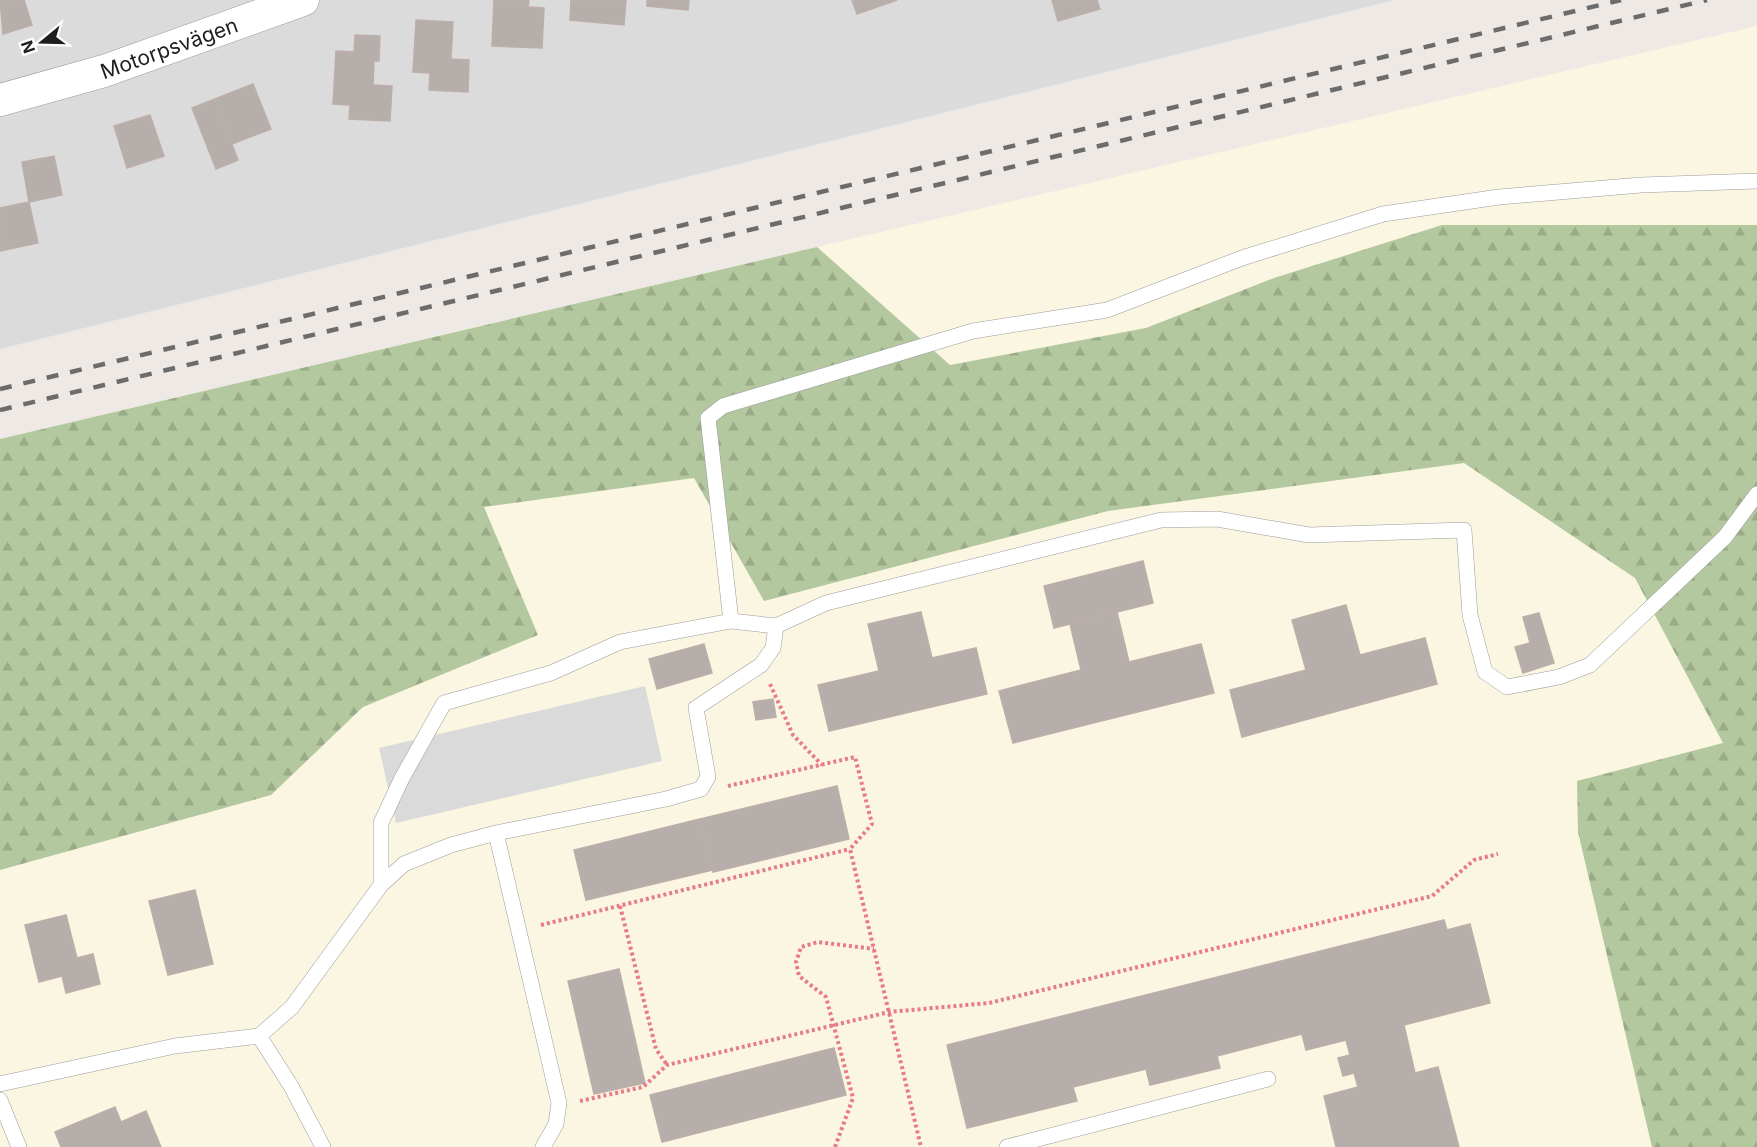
<svg xmlns="http://www.w3.org/2000/svg" width="1757" height="1147" font-family="Inter,sans-serif">
	<defs>
		<pattern id="forest-firs" width="22" height="20" patternUnits="userSpaceOnUse" patternTransform="scale(1.5)"><rect width="22" height="20" fill="#b3c89f"/><path d="M5 1l3.5 6h-7zM16 11l3.5 6h-7z" fill="#9aab88"/></pattern>
	</defs>
	<rect width="100%" height="100%" fill="#eee9e5"/>
	<path fill="#dcdbdb" d="M0,0h1394l-1394,349z"/>
	<path fill="#fbf6e1" d="M1757,26v1121h-1757v-708z"/>
	<path fill="url(#forest-firs)" d="M1442,225h315v922h-105l-74,-315 -1,-51 146,-38 -88,-165 -171,-115 -356,48 -344,90 -70,-123 -210,29 54,128 -175,72 -92,88 -271,75v-431l817,-192 133,118 196,-37 128,-50z"/>
	<path fill="#dadada" d="M645,686l17,75 -266,62 -17,-75z"/>
	<path fill="#b6aeab" stroke="#bdaea9" stroke-width="1.5" d="M0,0h24l8,25 -29,9z
		M494,0h35l-1,7 16,1 -2,40 -50,-2z
		M571,0h55l-2,25 -54,-5z
		M647,0h42l-1,10 -41,-4z
		M852,0h45l-40,14z
		M1052,0h45l3,9 -42,12z
		M416,20l37,2 -2,37 18,1 -1,32 -39,-2 1,-17 -17,-1z
		M355,35l25,1 -1,25h-5l-1,24 19,1 -2,35 -41,-2 1,-14 -17,-1 3,-53 18,1z
		M253,84l18,45 -39,15 -17,-45z
		M215,99l23,61 -22,9 -24,-61z
		M150,115l14,41 -37,12 -13,-42z
		M54,156l8,39 -33,7 -7,-40z
		M29,202l9,41 -38,8v-43z
		M1143,561l10,42 -99,25 -10,-42z
		M1346,605l14,50 65,-17 12,46 -195,53 -12,-47 76,-20 -14,-50z
		M921,612l11,46 44,-10 11,46 -158,37 -11,-46 61,-14 -11,-47z
		M1117,612l12,50 72,-18 13,49 -201,50 -14,-52 82,-21 -11,-46z
		M1539,613l15,50 -31,10 -8,-26 15,-4 -7,-26z
		M704,644l8,29 -55,16 -8,-30z
		M773,699l3,18 -20,3 -3,-18z
		M837,786l12,53 -136,33 -13,-53z
		M700,819l13,51 -127,30 -12,-50z
		M195,890l18,74 -45,11 -19,-74z
		M66,915l11,43 16,-4 7,30 -34,9 -4,-17 -23,6 -14,-57z
		M1444,920l3,10 23,-6 20,79 -86,22 11,48 23,-6 21,80h-123l-12,-51 34,-9 -4,-14 -11,3 -5,-18 12,-3 -4,-15 -40,10 -4,-16 -85,22 3,12 -70,17 -4,-16 -73,18 4,14 -110,27 -20,-83z
		M619,969l26,114 -51,11 -26,-113z
		M834,1048l12,47 -184,47 -12,-47z
		M115,1107l6,15 25,-11 15,36h-100l-6,-15z"/>
	<g fill="none" stroke-linecap="round" stroke-linejoin="round">
		<defs>
			<path id="lane" d="M731,621l-23,-203 15,-12 250,-75 134,-21 135,-52 141,-44 116,-17 142,-12 116,-4
				M496,833l170,-34 35,-10 7,-12 -12,-69 65,-43 12,-17 3,-22
				M381,885v-62l21,-45 42,-75 107,-30 69,-31 111,-21 45,5 50,-23 335,-83 56,-1 92,16 155,-5 6,85 15,57 22,15 52,-10 31,-12 135,-128 32,-43
				M259,1036l32,50 32,61
				M0,1084l175,-38 84,-10 33,-29 89,-122 23,-21 47,-19 45,-12 63,270 -3,21 -13,23
				M0,1100l19,47
				M1007,1147l261,-68"/>
			<g id="street">
				<path id="s1" d="M0,100l104,-29 199,-71"/>
			</g>
		</defs>
		<use href="#lane" stroke="#9b9b9b" stroke-width="16"/>
		<use href="#street" stroke="#9b9b9b" stroke-width="33"/>
		<path stroke="#e87b86" stroke-width="4" stroke-dasharray="3 3" stroke-linecap="butt" d="M770,684l23,51 29,30
			M728,786l127,-29 17,67 -22,25 71,298
			M620,906l36,143 11,16
			M541,925l309,-76
			M580,1101l63,-14 24,-22 222,-53 100,-9 443,-107 42,-36 24,-6
			M835,1147l18,-49 -27,-101 -27,-21 -3,-14 5,-15 17,-5 56,7"/>
		<use href="#lane" stroke="#fff" stroke-width="15"/>
		<use href="#street" stroke="#fff" stroke-width="32"/>
		<path stroke="#6c6c6c" stroke-width="4.5" stroke-dasharray="12 12" stroke-linecap="butt" d="M0,389l1621,-389
			M0,410l1707,-410"/>
	</g>
	<g text-anchor="middle" dominant-baseline="central" stroke-width="4.5" stroke-linejoin="round" paint-order="stroke">
		<g font-size="21" fill="#1e1e1e" stroke="#fff">
			<text stroke="none"><textPath href="#s1" startOffset="177">Motorpsvägen</textPath></text>
		</g>
	</g>
	<g transform="translate(42 42) rotate(251)" stroke="#ffffff" stroke-width="4.5" paint-order="stroke">
	<path d="M0-4.5L10 22L0 15L-10 22Z" fill="#1e1e1e"/>
	<text y="-9" font-size="16" font-weight="bold" text-anchor="middle" fill="#1e1e1e">N</text>
	</g>
</svg>
